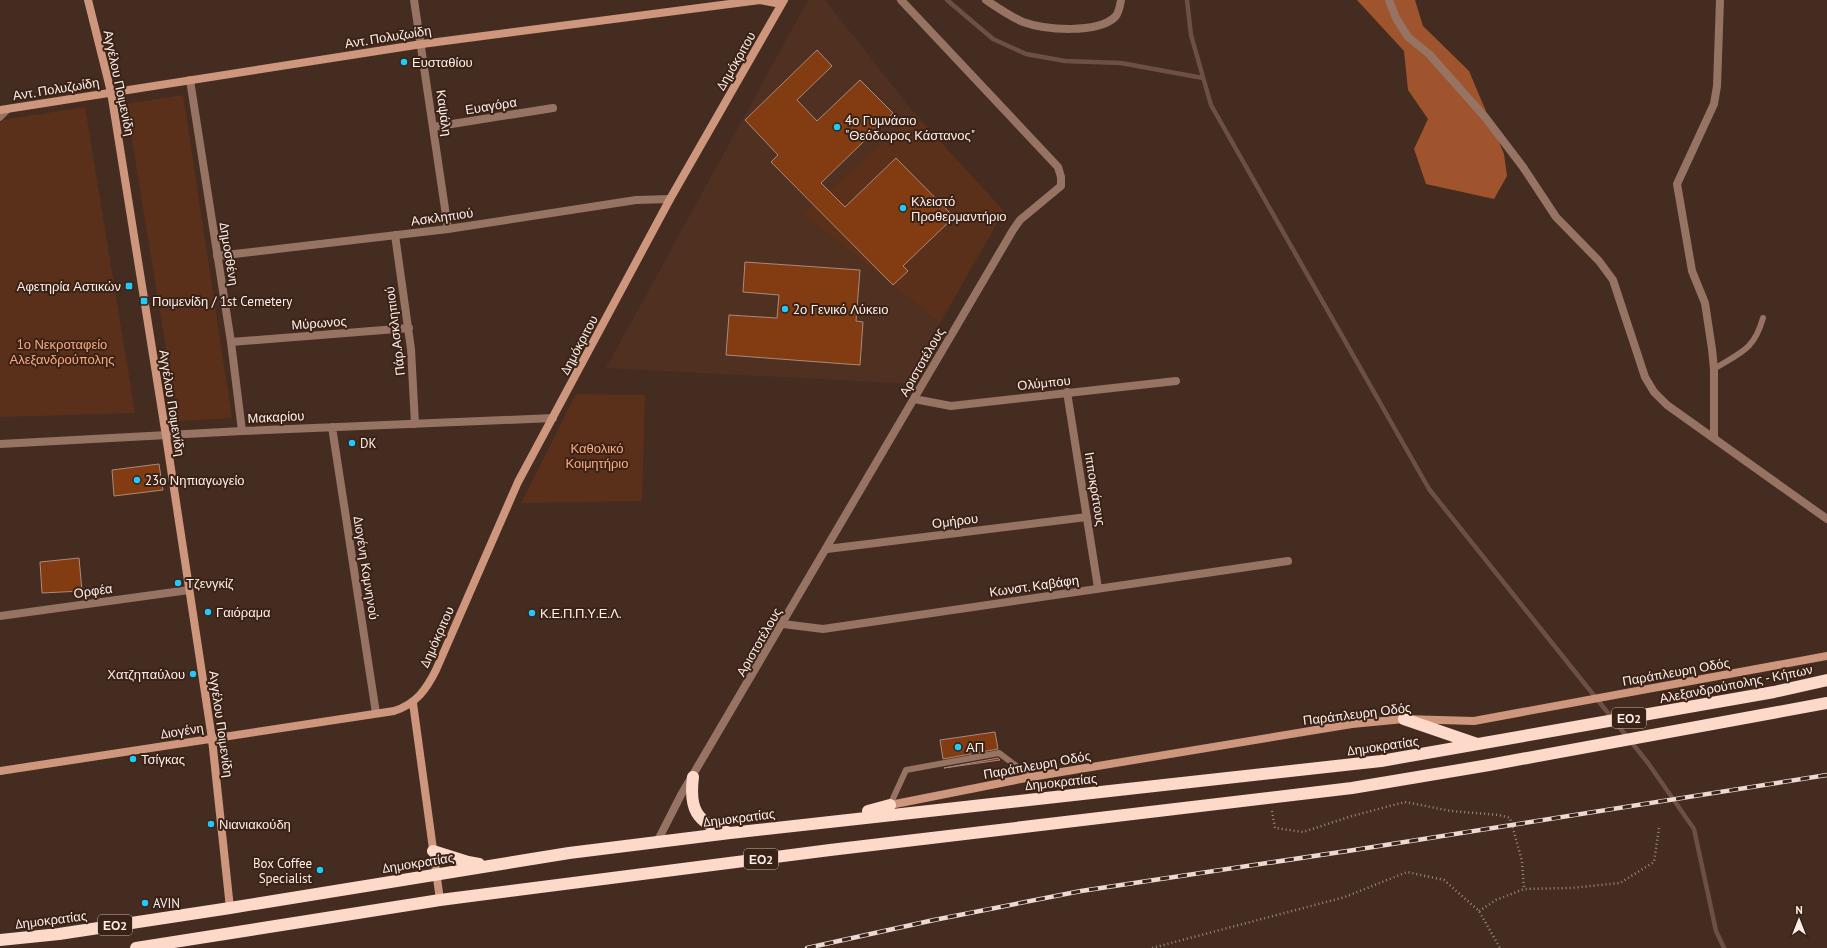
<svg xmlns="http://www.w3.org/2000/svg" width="1827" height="948" font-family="'PT Sans',sans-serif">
	<rect width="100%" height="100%" fill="#452c20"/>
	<path fill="#503021" d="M808,0h17l90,114 -112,100 137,109 -25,61 -309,-16z"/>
	<path fill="#5b301b" d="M183,95l49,323 -54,3 -52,-317z
		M85,107l50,306 -135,4v-294l3,-3z
		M915,114l89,97 -64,112 -137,-109z
		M576,394l69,1 -3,106 -121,2z"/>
	<path fill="#9f542e" d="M1357,0h58l8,26 46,45 35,83 3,22 -13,23 -68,-15 -12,-35 14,-30 -20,-29 -4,-39z"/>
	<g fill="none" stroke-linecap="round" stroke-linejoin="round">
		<path stroke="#6e4f46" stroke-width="4.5" d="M947,0l46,39 33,15 39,7 56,2 82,15
			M1187,0l4,35 20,70 218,384 219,274 46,66 22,102 8,17"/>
	</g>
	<path fill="#833b11" stroke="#a98a7c" d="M817,50l15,16 -35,34 20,21 43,-41 33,33 -72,70 24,24 51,-49 58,59 -51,49 5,5 -15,14 -122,-123 7,-7 -33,-35z
		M745,262l115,8 -4,51 7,1 -3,43 -134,-10 3,-40 48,3 2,-23 -36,-3z
		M159,464l4,26 -49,6 -2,-26z
		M79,558l3,33 -40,2 -2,-31z
		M995,732l3,17 -55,10 -3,-19z
		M998,758l2,2 -56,8z"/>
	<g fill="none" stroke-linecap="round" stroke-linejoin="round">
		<path stroke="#9d8980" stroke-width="2.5" stroke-dasharray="1 3" stroke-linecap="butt" d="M1272,811l3,17 28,4 49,-16 53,-14 46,9 48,4 11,3 12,43 2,28
			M1479,911l17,-11 28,-11 47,-1 49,-5 34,-21 5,-34
			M1152,948l193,-51 62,-25 37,8 35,31 21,37"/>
		<path stroke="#967363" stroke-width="6" d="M0,118l10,-10
			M1714,369c27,-17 40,-19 49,-51
			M890,805l16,-35 93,-17 32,24"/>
		<path stroke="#967363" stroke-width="8" d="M414,0l34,229
			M986,0c12,8 23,16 37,22 22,8 74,12 92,-5 4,-4 5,-11 6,-17
			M1389,0l7,18 12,19 21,17 56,63 38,50 33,50 43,44 14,19 32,97 9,15 13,13 160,114
			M190,80l41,262 11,89
			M433,127l120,-19
			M395,235l16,114 4,75
			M217,256l231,-27 188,-29 34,-1
			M231,342l178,-14
			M1067,392l31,196
			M914,399l37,7 225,-25
			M332,427l44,286
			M1714,438v-69l-2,-20 -7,-46 -13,-32 -15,-87 37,-80 3,-18 3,-86
			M0,444l242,-13 311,-13
			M827,549l260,-32
			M0,616l189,-26
			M783,624l40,5 465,-68
			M657,842l24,-47 332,-565 7,-10 41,-34v-9l-3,-10 -157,-167"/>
		<path stroke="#ce967c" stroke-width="8" d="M88,0l23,92 55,344 46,303 18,169
			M0,110l422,-66 338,-44 21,4
			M413,703l27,197
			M0,771l394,-60c22,-7 32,-21 42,-41l82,-188 152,-283 114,-199
			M890,805l141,-28 321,-53 52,-5 70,2 353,-65"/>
		<path stroke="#fcd9c9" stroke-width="12" d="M1404,719l73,25
			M693,777c-4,31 3,46 34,55
			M868,811l22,-6
			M433,851l35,11 11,2
			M0,940l59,-6 171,-26 339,-55 161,-20 651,-72 393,-69 53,-12
			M136,948l304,-48 390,-50 522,-62 137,-23 338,-62"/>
		<defs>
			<path id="rail" d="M807,948l127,-28 147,-29 273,-41 473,-75"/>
		</defs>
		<use href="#rail" stroke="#e9dad3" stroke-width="4.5"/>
		<use href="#rail" stroke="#3a2216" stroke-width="3" stroke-dasharray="9" stroke-linecap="butt"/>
	</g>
	<g fill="#22c9fd" stroke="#3a2216" stroke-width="1.5">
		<circle cx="404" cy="62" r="4"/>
		<circle cx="837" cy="127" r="4"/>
		<circle cx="903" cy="208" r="4"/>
		<rect x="125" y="282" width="8" height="8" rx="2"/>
		<rect x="140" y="297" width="8" height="8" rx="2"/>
		<circle cx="785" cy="309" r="4"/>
		<circle cx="352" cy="443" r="4"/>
		<circle cx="137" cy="480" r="4"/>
		<circle cx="178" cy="583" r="4"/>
		<circle cx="208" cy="612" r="4"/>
		<circle cx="532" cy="613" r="4"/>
		<circle cx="193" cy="674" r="4"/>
		<circle cx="958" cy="747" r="4"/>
		<circle cx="133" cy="759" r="4"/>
		<circle cx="211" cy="824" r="4"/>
		<circle cx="320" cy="870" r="4"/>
		<circle cx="145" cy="903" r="4"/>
	</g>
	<g text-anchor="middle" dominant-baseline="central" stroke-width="4" stroke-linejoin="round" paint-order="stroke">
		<g fill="#3a2216" stroke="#c2b2aa" stroke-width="1">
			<rect x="1612" y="708" width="34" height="20" rx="3"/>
			<rect x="744" y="849" width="34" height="20" rx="3"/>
			<rect x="98" y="915" width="34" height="20" rx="3"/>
		</g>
		<g font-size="12" font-weight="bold" fill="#fdefe9">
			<text x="1629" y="718">ΕΟ2</text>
			<text x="761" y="859">ΕΟ2</text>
			<text x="115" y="925">ΕΟ2</text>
		</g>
		<g font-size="13" fill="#fdefe9" stroke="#3a2216">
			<text transform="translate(388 37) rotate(-9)">Αντ. Πολυζωίδη</text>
			<text transform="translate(736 61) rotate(-60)">Δημόκριτου</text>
			<text transform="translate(119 83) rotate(78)">Αγγέλου Ποιμενίδη</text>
			<text transform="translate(56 89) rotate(-9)">Αντ. Πολυζωίδη</text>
			<text transform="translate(491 106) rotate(-9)">Ευαγόρα</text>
			<text transform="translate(444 113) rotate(82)">Καψάλη</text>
			<text transform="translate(442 217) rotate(-8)">Ασκληπιού</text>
			<text transform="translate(229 254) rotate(81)">Δημοσθένη</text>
			<text transform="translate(319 323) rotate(-4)">Μύρωνος</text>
			<text transform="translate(395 331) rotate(-97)">Πάρ.Ασκληπιού</text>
			<text transform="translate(579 345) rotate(-62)">Δημόκριτου</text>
			<text transform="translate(922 362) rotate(-60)">Αριστοτέλους</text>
			<text transform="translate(1044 383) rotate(-6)">Ολύμπου</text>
			<text transform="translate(172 403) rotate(81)">Αγγέλου Ποιμενίδη</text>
			<text transform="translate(276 417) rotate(-3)">Μακαρίου</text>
			<text transform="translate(1095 489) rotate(81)">Ιπποκράτους</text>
			<text transform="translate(955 521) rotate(-7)">Ομήρου</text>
			<text transform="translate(366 568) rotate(81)">Διογένη Κομνηνού</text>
			<text transform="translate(1034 586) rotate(-8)">Κωνστ. Καβάφη</text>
			<text transform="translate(93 591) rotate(-8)">Ορφέα</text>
			<text transform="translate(437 637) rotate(-66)">Δημόκριτου</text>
			<text transform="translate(759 642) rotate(-60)">Αριστοτέλους</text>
			<text transform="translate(1676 672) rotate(-10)">Παράπλευρη Οδός</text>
			<text transform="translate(1736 684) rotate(-11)">Αλεξανδρούπολης - Κήπων</text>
			<text transform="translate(1357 714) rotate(-7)">Παράπλευρη Οδός</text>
			<text transform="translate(221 724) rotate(82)">Αγγέλου Ποιμενίδη</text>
			<text transform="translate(182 731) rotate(-9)">Διογένη</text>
			<text transform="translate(1383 746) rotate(-8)">Δημοκρατίας</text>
			<text transform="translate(1037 765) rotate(-10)">Παράπλευρη Οδός</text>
			<text transform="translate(1061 782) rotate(-6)">Δημοκρατίας</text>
			<text transform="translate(739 818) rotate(-7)">Δημοκρατίας</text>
			<text transform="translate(418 863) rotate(-9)">Δημοκρατίας</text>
			<text transform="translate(51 920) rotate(-7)">Δημοκρατίας</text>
		</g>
		<g font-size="13" fill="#fdefe9" stroke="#3a2216" text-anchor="start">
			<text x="412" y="62">Ευσταθίου</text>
			<text x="845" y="120">4ο Γυμνάσιο<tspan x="845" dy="15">"Θεόδωρος Κάστανος"</tspan></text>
			<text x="911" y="201">Κλειστό<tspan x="911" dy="15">Προθερμαντήριο</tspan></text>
			<text x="121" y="286" text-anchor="end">Αφετηρία Αστικών</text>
			<text x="152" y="301">Ποιμενίδη / 1st Cemetery</text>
			<text x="793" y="309">2ο Γενικό Λύκειο</text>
			<text x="360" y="443">DK</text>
			<text x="145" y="480">23ο Νηπιαγωγείο</text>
			<text x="186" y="583">Τζενγκίζ</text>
			<text x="216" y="612">Γαιόραμα</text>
			<text x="540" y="613">Κ.Ε.Π.Π.Υ.Ε.Λ.</text>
			<text x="185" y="674" text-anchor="end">Χατζηπαύλου</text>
			<text x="966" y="747">ΑΠ</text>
			<text x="141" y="759">Τσίγκας</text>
			<text x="219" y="824">Νιανιακούδη</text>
			<text x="312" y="863" text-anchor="end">Box Coffee<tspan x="312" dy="15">Specialist</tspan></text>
			<text x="153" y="903">AVIN</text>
		</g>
		<g font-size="13" fill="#fda980" stroke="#3a2216">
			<text x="62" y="344">1ο Νεκροταφείο<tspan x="62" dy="15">Αλεξανδρούπολης</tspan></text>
			<text x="597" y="448">Καθολικό<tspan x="597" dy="15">Κοιμητήριο</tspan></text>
		</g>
	</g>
	<g transform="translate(1799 920)" stroke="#3a2216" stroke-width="3" paint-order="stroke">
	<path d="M0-3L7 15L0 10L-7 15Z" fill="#fdefe9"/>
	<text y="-6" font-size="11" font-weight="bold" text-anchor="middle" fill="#fdefe9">N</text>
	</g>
</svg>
